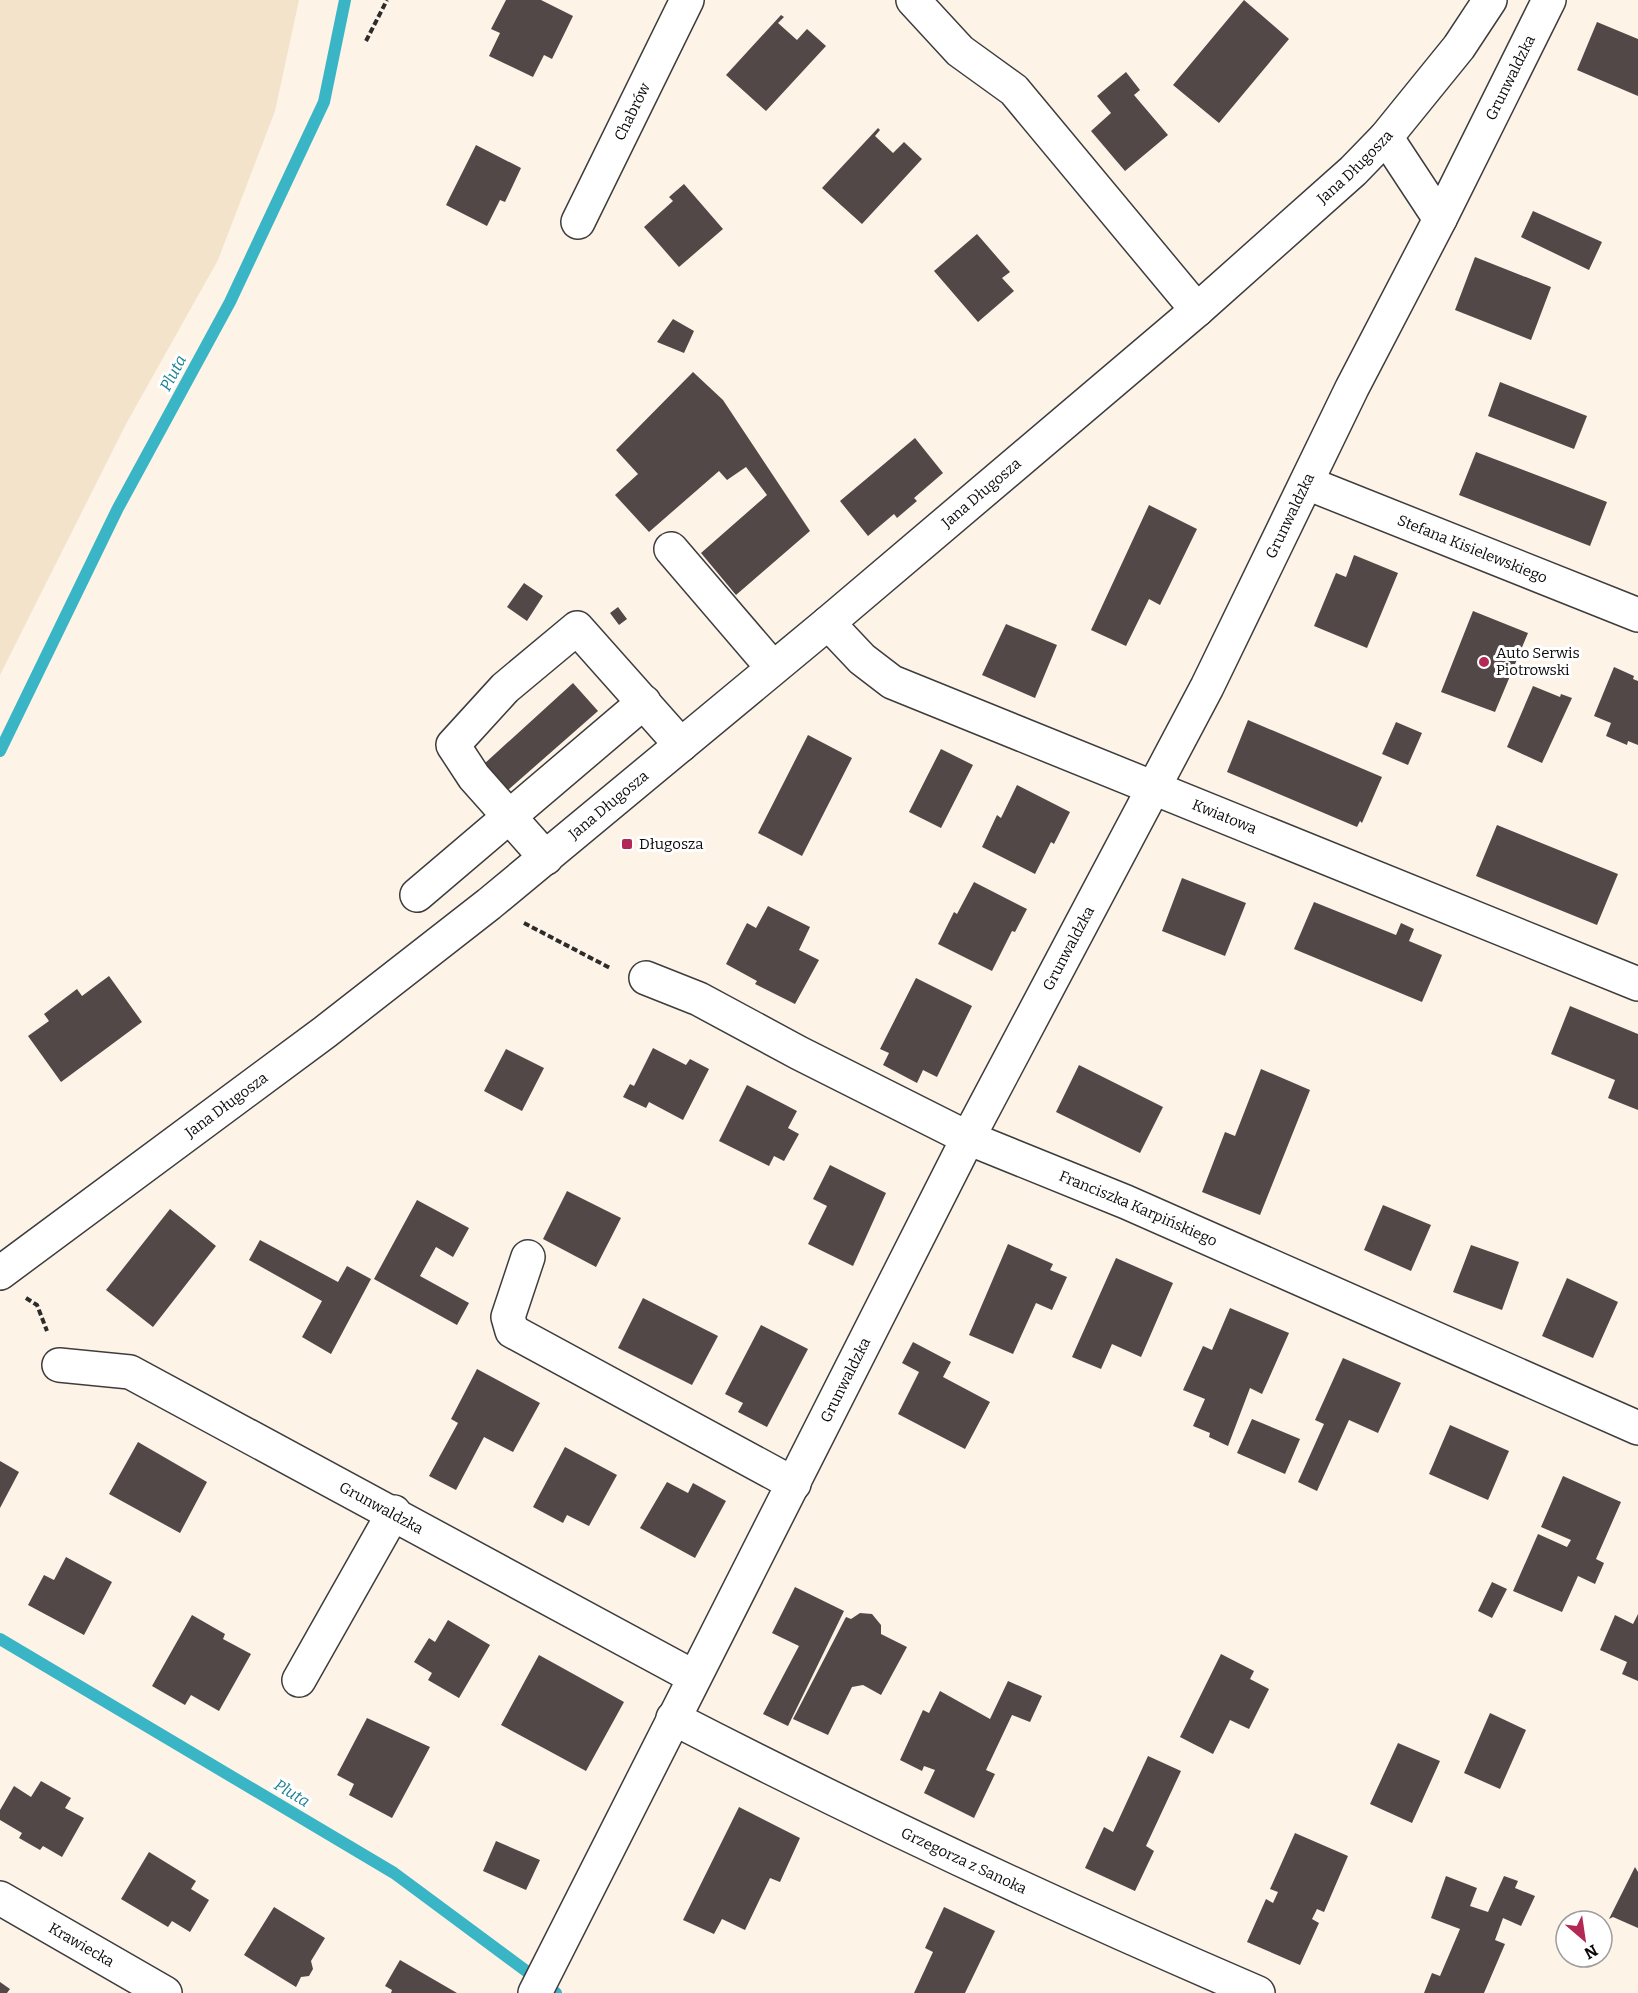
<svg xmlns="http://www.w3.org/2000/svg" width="1638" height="1993" font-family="Bitter,serif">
	<rect width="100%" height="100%" fill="#fef3e7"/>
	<path fill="#f2e3ca" d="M0,0h299l-24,111 -57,149 -92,164 -126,251z"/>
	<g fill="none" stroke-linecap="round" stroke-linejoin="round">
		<path stroke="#39b5c6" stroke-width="12" d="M0,751l118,-243 112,-206 94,-200 21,-102
			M0,1639l394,234 162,120"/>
	</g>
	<path fill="#524847" d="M506,0h35l32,16 -21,43 -8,-4 -11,22 -44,-21 11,-23 -9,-4z
		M1244,0l45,39 -70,84 -46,-38z
		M781,15l3,2 -6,6 19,17 10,-11 19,17 -60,65 -40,-36z
		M1597,22l41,17v57l-61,-26z
		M1126,72l14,18 -6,5 34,40 -43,36 -34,-40 20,-18 -14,-17z
		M878,128l2,2 -5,6 18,17 11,-11 18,17 -60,65 -40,-36z
		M476,145l45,23 -16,34 -5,-2 -13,26 -41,-21z
		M684,184l39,45 -44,38 -35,-40 29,-26 -4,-4z
		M1533,211l69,31 -13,28 -68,-33z
		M977,234l33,38 -8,6 12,13 -36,31 -44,-51z
		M1475,257l76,30 -20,53 -76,-30z
		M673,319l21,12 -10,22 -27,-11z
		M693,372l30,28 87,131 -74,64 -35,-42 66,-58 -21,-28 -19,13 -8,-9 -70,61 -34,-37 23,-21 -22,-24z
		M1500,382l87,34 -13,33 -86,-33z
		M915,438l28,35 -29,25 3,3 -20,17 -3,-4 -26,22 -28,-35z
		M1476,452l131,50 -17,44 -131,-51z
		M1149,505l48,24 -37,76 -11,-6 -23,47 -35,-16z
		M1354,555l44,18 -31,75 -53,-22 22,-53 10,4z
		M524,583l19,13 -16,25 -20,-14z
		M618,607l9,12 -8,6 -9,-12z
		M1473,611l55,22 -33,79 -54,-20z
		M1006,624l51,21 -22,53 -53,-23z
		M1614,667l20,9 -1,3 5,2v64l-10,-4 -1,4 -21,-9 5,-13 -17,-7z
		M573,683l25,28 -90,79 -24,-26z
		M1533,686l27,11 1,-3 11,4 -30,65 -35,-16z
		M1248,720l134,57 -20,46 -2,-2 -3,6 -130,-55z
		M1396,722l26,11 -14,32 -26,-11z
		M808,735l44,23 -50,98 -44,-23z
		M941,749l32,16 -32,63 -32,-16z
		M1017,785l53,27 -16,32 -3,-2 -16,32 -53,-27 15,-32 4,3z
		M1497,825l121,49 -21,51 -121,-49z
		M1182,878l64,25 -21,53 -63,-25z
		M974,882l53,27 -12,23 -3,-1 -20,40 -54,-27 16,-32 3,2z
		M1314,902l82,33 5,-12 13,6 -5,12 33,14 -20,47 -128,-53z
		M768,906l42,21 -11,23 20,10 -24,44 -40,-20 2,-3 -31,-17 21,-41 9,5z
		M109,976l33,46 -81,60 -33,-46 21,-15 -5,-7 33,-25 5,7z
		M916,978l56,28 -35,71 -14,-7 -6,13 -34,-18 6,-12 -9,-4z
		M1570,1006l68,28v76l-30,-12 7,-18 -64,-26z
		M653,1048l33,17 4,-6 19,10 -26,51 -34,-18 -3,6 -23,-11 7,-13 4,2z
		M506,1049l38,19 -22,43 -38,-20z
		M1079,1065l84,42 -23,46 -84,-41z
		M1261,1069l49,21 -50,125 -58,-23 23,-60 10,4z
		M747,1085l50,26 -9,17 11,6 -15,27 -10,-5 -5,10 -50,-25z
		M830,1165l56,28 -33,73 -45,-22 19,-38 -14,-7z
		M567,1191l54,27 -25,49 -53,-28z
		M417,1200l52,28 -16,29 -17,-10 -16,29 49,27 -12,22 -83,-46z
		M1383,1205l48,20 -20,46 -47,-21z
		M170,1209l46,37 -63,81 -47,-37z
		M260,1240l78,42 9,-16 24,13 -40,75 -29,-17 20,-36 -73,-41z
		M1008,1244l45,20 -3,6 17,7 -15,33 -16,-7 -23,51 -44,-19z
		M1471,1245l48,17 -17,48 -49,-18z
		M1116,1258l57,25 -32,74 -29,-13 -11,25 -29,-12z
		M1567,1278l51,24 -25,56 -51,-22z
		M643,1298l75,38 -26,49 -74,-37z
		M1230,1308l59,25 -27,61 -12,-6 -22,58 -19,-9 1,-4 -17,-7 12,-27 -22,-9 20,-44 9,4z
		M761,1325l47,24 -41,78 -29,-15 5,-9 -18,-9z
		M913,1342l38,20 -8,15 47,25 -25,47 -67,-35 21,-42 -17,-9z
		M1343,1358l58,25 -23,50 -29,-13 -32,71 -19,-9 26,-58 -9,-4z
		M477,1369l63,34 -27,49 -29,-15 -28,53 -27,-14 29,-53 -7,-4z
		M1252,1419l48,20 -15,35 -48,-21z
		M1450,1425l59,26 -21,49 -59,-26z
		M138,1442l69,40 -27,51 -71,-39z
		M565,1447l52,28 -28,51 -22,-11 -4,8 -30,-16z
		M0,1461l19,11 -19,36z
		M1563,1476l58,26 -25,57 8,4 -9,21 -17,-8 -16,36 -49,-21 25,-57 29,13 4,-7 -30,-13z
		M667,1482l21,11 5,-10 33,18 -31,57 -55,-30z
		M66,1557l46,25 -28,53 -56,-30 16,-30 10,5z
		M1492,1582l15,7 -15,29 -14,-7z
		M795,1587l49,24 -56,115 -25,-12 36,-68 -27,-13z
		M860,1613l12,1 9,11v9l26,13 -26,48 -18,-10 -11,2 -24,48 -35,-16 53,-102 5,2z
		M1638,1614v67l-16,-7 5,-12 -27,-12 15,-35 18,9z
		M192,1615l33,19 -2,5 28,15 -32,57 -28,-16 -6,10 -33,-19z
		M448,1620l42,25 -31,53 -31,-18 4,-7 -18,-11 15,-24 6,4z
		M1221,1654l33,17 -4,8 19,10 -20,40 -19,-9 -17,34 -33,-17z
		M539,1655l85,47 -38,69 -85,-46z
		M1008,1681l34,15 -12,26 -18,-7 -26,55 9,4 -21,44 -50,-25 11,-23 -11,-4 -2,5 -22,-11 23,-50 6,3 11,-22 50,28z
		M1490,1713l36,17 -26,59 -36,-16z
		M367,1718l63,29 -38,71 -43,-23 5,-11 -17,-9z
		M1398,1743l42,18 -28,62 -42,-19z
		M1148,1756l33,15 -35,75 8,5 -19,40 -50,-23 19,-41 9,5z
		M41,1781l30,17 -6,10 19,10 -22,39 -19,-11 -3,4 -21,-12 3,-5 -22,-13v-10l14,-24 17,11z
		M739,1807l61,31 -20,44 -10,-4 -25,52 -23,-11 -8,15 -31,-14z
		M1295,1833l53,23 -24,56 -7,-3 -5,10 7,4 -19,42 -53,-23 19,-43 7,4 5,-11 -8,-3z
		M496,1841l44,19 -14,30 -43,-19z
		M149,1852l47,29 -5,8 18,11 -19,32 -18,-11 -4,6 -47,-28z
		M1635,1867l3,5v56l-25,-11 -4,2z
		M1446,1876l31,12 -7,18 18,6 16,-36 14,5 -3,7 20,8 -14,30 -18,-8 -8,22 10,4 -21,49h-60l8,-20 8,3 20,-47 -29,-11z
		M274,1907l51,31 -14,23 2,8 -4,7 -8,1 -5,10 -52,-32z
		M944,1907l51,24 -30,62h-51l19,-41 -8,-4z
		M400,1960l57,33h-66l1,-3 -7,-4z
		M0,1982l10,7 -3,4h-7z"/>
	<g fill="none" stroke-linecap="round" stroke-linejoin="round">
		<defs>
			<g id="minor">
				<path d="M913,0l47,51 54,39 183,220"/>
				<path id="s1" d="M1386,137l54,82 109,-219"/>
				<path id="s2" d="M578,222l109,-222"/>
				<path id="s3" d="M1307,483l331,132"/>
				<path d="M671,549l102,119"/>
				<path id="s4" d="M828,623l34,36 30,23 746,302"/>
				<path d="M546,858l-72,-81 -21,-32 52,-57 72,-60 104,117"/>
				<path d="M417,895l227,-193"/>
				<path id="s5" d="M646,978l53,21 100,54 169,85 158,64 512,226"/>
				<path d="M528,1257l-20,60 4,14 282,153"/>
				<path id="s6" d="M0,1273l325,-241 164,-128 339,-281 369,-313 156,-139 33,-34 73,-90 31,-47"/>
				<path id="s7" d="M59,1365l71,7 564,305"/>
				<path d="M299,1680l95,-168"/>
				<path id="s8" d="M673,1718c192,99 387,190 585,275"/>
				<path id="s9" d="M0,1898l165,95"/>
				<path id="s10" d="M535,1993l433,-855 239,-451 145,-299 88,-169"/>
			</g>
		</defs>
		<use href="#minor" stroke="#3d3d3d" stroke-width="36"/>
		<path stroke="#2c2c2c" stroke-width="4" stroke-dasharray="6 3" stroke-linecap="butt" d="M366,41l21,-41
			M524,923l86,45
			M26,1298l11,7 10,26"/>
		<use href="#minor" stroke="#fff" stroke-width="33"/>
	</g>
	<g fill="#b22955" stroke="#fff" stroke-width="2">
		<circle cx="1484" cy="662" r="6"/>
		<rect x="621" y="838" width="12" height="12" rx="3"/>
	</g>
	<g text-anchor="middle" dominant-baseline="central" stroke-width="6" stroke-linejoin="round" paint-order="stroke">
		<g font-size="15" fill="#0a0a0a" stroke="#fff">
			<text stroke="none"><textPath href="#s1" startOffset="256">Grunwaldzka</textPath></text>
			<text stroke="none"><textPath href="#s2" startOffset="123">Chabrów</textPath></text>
			<text stroke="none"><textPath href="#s6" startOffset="1750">Jana Długosza</textPath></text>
			<text stroke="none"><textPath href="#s6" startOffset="1254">Jana Długosza</textPath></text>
			<text stroke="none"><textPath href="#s10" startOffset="1659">Grunwaldzka</textPath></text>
			<text stroke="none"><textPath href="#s3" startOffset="178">Stefana Kisielewskiego</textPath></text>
			<text stroke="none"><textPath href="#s6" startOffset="768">Jana Długosza</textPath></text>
			<text stroke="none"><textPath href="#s4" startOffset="446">Kwiatowa</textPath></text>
			<text stroke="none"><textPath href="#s10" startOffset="1173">Grunwaldzka</textPath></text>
			<text stroke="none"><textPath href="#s6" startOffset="282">Jana Długosza</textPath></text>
			<text stroke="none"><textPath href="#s5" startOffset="544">Franciszka Karpińskiego</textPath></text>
			<text stroke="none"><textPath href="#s10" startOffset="687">Grunwaldzka</textPath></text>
			<text stroke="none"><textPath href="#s7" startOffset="357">Grunwaldzka</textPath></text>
			<text stroke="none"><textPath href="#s8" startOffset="324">Grzegorza z Sanoka</textPath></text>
			<text stroke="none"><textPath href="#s9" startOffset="94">Krawiecka</textPath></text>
		</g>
		<g font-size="15" fill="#0a0a0a" stroke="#fff" text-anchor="start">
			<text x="1496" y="653">Auto Serwis<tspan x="1496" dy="17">Piotrowski</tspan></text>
			<text x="639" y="844">Długosza</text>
		</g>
		<g font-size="16" font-style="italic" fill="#1a8094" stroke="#fff">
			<text transform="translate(173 373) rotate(-62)">Pluta</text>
			<text transform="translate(292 1793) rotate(31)">Pluta</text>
		</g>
	</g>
	<g transform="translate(1584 1939) rotate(151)"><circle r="28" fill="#ffffff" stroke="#9d9d9d" stroke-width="1.5"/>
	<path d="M0-4.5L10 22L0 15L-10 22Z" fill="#b22955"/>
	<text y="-9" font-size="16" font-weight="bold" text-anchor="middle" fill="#0a0a0a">N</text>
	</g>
</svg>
